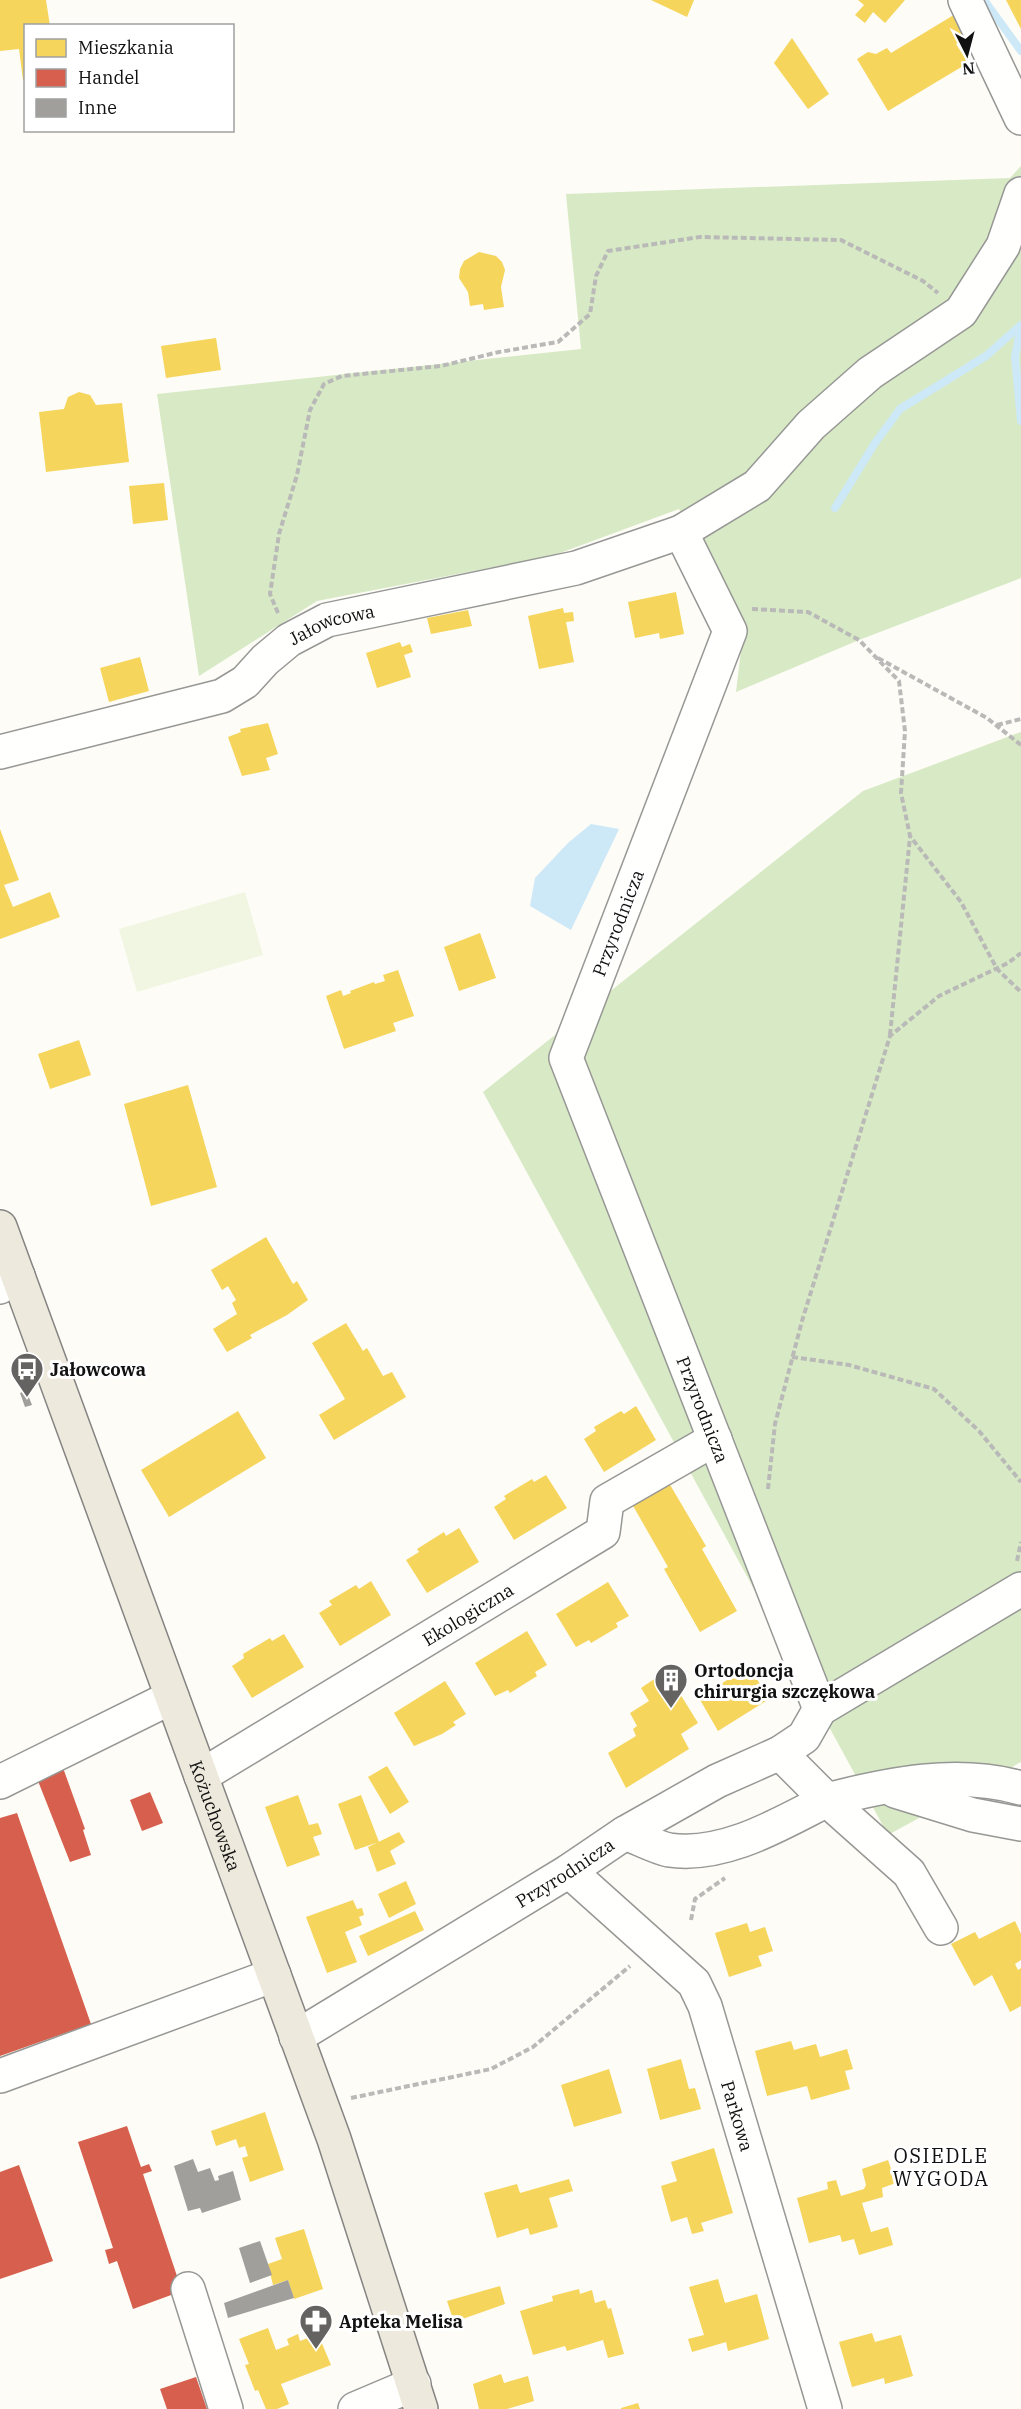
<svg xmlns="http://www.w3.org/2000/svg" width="1021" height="2409" font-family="'IBM Plex Serif',serif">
	<rect width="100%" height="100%" fill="#fdfcf7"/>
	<path fill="#d8eac5" d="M1021,166v412l-162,62 -123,52 7,-59 -64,-124 -127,47 -235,45 -118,75 -42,-282 424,-45 -15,-155 444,-16z
		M1021,732v1030l-133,73 -405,-743 380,-301z"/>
	<path fill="#f0f6e1" d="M245,892l18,63 -126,37 -18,-63z"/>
	<path fill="#cde8f7" d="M591,824l28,5 -48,101 -41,-24 5,-28 33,-35z"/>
	<path fill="#f6d55c" d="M0,0h46l4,26h-24v54h-3l-4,-31 -19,2z
		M651,0h43l-7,17z
		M858,0h47l-20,23 -12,-11 -8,11 -10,-8 9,-10z
		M1006,0h15v29z
		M957,13l13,22 -14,9 12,19 -80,48 -31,-52 11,-7 8,2 11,-6 4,5z
		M792,38l37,56 -21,15 -34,-46z
		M479,252l17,4 6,6 3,8 -4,17 3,20 -20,3 -1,-6 -13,2 -2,-14 -9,-14 1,-9 4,-8z
		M216,338l5,32 -55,8 -5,-32z
		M79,392l11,3 6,10 26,-2 7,59 -83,10 -7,-60 25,-3 4,-12z
		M164,483l4,37 -35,4 -4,-38z
		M676,592l8,42 -24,5 -1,-6 -24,5 -7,-36z
		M563,608l1,5 9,-1 1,9 -8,1 8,40 -35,7 -11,-53z
		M468,610l4,16 -41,8 -4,-16z
		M400,642l2,5 8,-3 3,8 -9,3 7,22 -34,11 -11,-35z
		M140,657l9,34 -40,11 -9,-34z
		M268,723l10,31 -12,4 4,12 -28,6 -14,-39 13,-5 -1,-3z
		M0,829l19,51 -15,5 9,22 37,-15 10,25 -60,22z
		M480,933l16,45 -37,13 -15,-44z
		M398,970l16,46 -21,7 3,8 -52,18 -18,-53 15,-6 2,6 8,-3 -1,-2 24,-9 1,2 10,-3 -2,-6z
		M79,1040l12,35 -41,14 -12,-35z
		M188,1085l29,102 -66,19 -27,-102z
		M266,1237l27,47 4,-3 11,19 -21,15 -37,20 2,3 -25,14 -14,-23 24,-15 -5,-11 4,-3 -8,-14 -6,4 -11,-20z
		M346,1323l17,28 4,-3 16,28 9,-4 14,25 -72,43 -15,-25 26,-16 -33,-56z
		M636,1406l20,34 -52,32 -20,-33 12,-8 -2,-4 27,-16 3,3z
		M238,1411l28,47 -97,59 -28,-47z
		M546,1475l21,33 -53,32 -20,-33 12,-8 -2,-3 28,-17 2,3z
		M669,1483l37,63 -4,3 35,62 -37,21 -36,-63 4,-2 -36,-63z
		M459,1528l20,34 -52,31 -21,-33 13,-8 -2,-3 27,-17 2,4z
		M371,1581l20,34 -51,31 -21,-33 13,-8 -3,-4 27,-16 3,4z
		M608,1582l21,34 -13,7 2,4 -27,16 -2,-3 -13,7 -20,-33z
		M527,1631l20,34 -12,7 2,4 -27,17 -2,-3 -13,6 -20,-33z
		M284,1634l20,33 -52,31 -20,-32 12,-8 -1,-4 27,-16 2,3z
		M749,1666l20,33 -51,32 -19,-33z
		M666,1671l32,52 -17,11 8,15 -63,39 -18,-35 28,-17 -3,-7 4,-3 -7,-13 19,-12 -8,-13z
		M445,1681l21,33 -13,8 3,3 -14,9 -28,12 -20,-33z
		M387,1766l22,36 -19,12 -22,-37z
		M298,1795l11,30 9,-2 4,11 -9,3 7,18 -33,12 -22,-60z
		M361,1795l18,47 -24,8 -17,-46z
		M399,1832l6,10 -15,9 6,13 -19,8 -9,-25z
		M406,1881l10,23 -27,14 -11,-24z
		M353,1900l4,9 5,-1 2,7 -5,2 3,8 -17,7 12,30 -30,11 -21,-56z
		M415,1911l9,19 -56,26 -9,-20z
		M1015,1921l6,13v26l-6,4 3,6 3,-2v38l-11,6 -18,-37 -18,11 -23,-42 24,-12 4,7z
		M747,1923l3,9 15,-5 8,24 -15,5 4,10 -33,11 -14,-44z
		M791,2041l3,9 22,-6 4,13 27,-8 6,20 -8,2 5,18 -39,11 -4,-14 -40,10 -12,-45z
		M681,2059l8,30 6,-1 6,21 -41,11 -13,-51z
		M609,2069l13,44 -48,14 -13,-42z
		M265,2112l19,58 -34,12 -8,-24 6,-2 -3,-10 -6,2 -3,-9 -20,7 -5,-15z
		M714,2148l19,65 -32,10 3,8 -12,3 -5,-17 -16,5 -10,-36 16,-5 -6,-19z
		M888,2160l8,23 -14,5 1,9 -21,6 9,29 17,-5 5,18 -34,10 -5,-16 -12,3 -2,-7 -31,8 -12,-45 31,-9 -1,-7 9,-2 5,16 23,-7 2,-4 -4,-16z
		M569,2179l4,12 -24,7 9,29 -28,8 -2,-7 -31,10 -13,-45 33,-9 3,9z
		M304,2229l19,60 -29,10 -6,-19 -15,5 -5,-21 14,-5 -7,-21z
		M718,2279l7,24 32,-9 12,45 -41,12 -2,-9 -34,10 -4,-13 16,-4 -15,-48z
		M500,2286l5,18 -51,18 -7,-21z
		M579,2289l1,5 12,-4 3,13 10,-3 3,9 3,-1 13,46 -16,4 -5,-18 -36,11 -2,-5 -32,9 -13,-44 33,-10 -1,-5z
		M268,2328l8,22 13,-5 -2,-6 11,-5 2,7 18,-7 13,31 -50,19 8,20 -12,5h-11l-8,-19 -3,1 -10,-26 4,-1 -10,-25z
		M872,2333l3,9 26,-7 12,41 -28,8 -1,-6 -32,9 -13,-45z
		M501,2374l3,9 24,-7 6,25 -27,8h-28l-6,-25z
		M638,2403l2,6h-19v-1z"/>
	<path fill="#d6604d" d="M62,1765l23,64 -2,1 8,25 -21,7 -32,-81z
		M150,1792l13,31 -21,8 -12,-31z
		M17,1813l74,211 -91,32v-238z
		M127,2126l14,41 8,-3 3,7 -9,3 39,117 -49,18 -16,-48 -8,3 -4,-14 8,-2 -35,-106z
		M19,2165l34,96 -53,18v-107z
		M196,2377l11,32h-40l-7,-20z"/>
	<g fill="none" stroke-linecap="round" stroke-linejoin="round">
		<path stroke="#cde8f7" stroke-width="8" d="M984,0l37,51
			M1021,326l-6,31 6,64
			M835,508l40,-65 25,-34 86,-53 35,-31"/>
	</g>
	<path fill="#a19f9c" d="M26,1390l6,15 -7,2 -5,-14z
		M193,2159l5,13 12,-4 5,13 4,-1 -1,-4 15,-5 8,29 -39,13 -2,-5 -12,3 -14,-45z
		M260,2241l12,34 -22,8 -11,-35z
		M288,2280l6,18 -66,20 -4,-15z"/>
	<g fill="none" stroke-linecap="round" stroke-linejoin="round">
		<defs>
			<g id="minor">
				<path d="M965,0l56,118"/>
				<path id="s1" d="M681,532l49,99 -164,427 254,651"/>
				<path id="s2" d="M0,752l222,-56 23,-14 20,-22 24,-20 38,-20 249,-52 105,-36 76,-46 54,-61 59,-52 91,-61 42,-66 18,-52"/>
				<path d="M0,1287l18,-11"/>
				<path d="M780,1753l47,47c62,-16 130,-30 194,-12"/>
				<path id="s3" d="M201,1776l402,-244 4,-31 108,-62"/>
				<path d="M0,1782l172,-85"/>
				<path d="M895,1791l78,24 48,9"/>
				<path d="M625,1833c14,5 30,14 44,17 55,8 111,-26 158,-50l82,73 32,55"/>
				<path id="s4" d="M569,1871l125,112 11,23 120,403"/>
				<path id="s5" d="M296,2037l273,-166 56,-38 92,-52 63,-28 24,-16 16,-28 201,-120"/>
				<path d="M0,2076l274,-101"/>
				<path d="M188,2289l38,120"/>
				<path d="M355,2409l59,-25"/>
			</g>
			<g id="major">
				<path id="s6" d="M0,1227l334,912 87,270"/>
			</g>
		</defs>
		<use href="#minor" stroke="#979795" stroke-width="36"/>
		<use href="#major" stroke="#858482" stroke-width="36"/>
		<path stroke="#b9b9b8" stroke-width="4" stroke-dasharray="6 3" stroke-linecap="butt" d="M752,609l56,3 51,28 40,41 6,50 -4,62 9,43 51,66 36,67 24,23
			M278,613l-8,-19 9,-60 18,-59 13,-65 14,-26 18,-8 99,-10 58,-14 59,-10 32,-28 6,-38 12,-25 92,-14 141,3 82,41 15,12
			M878,658l109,60 34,27
			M997,725l24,-6
			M890,1035l20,-198
			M792,1357l57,8 85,24 45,42 42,51
			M768,1489l7,-65 27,-103 88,-285 49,-40 69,-33 13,-10
			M1017,1561l4,-19
			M691,1920l4,-21 30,-21
			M351,2098l140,-29 42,-22 97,-81"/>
		<use href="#minor" stroke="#fffffe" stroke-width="33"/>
		<use href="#major" stroke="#ede9dc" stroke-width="33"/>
	</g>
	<defs>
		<symbol id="bus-pin" viewBox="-11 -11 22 30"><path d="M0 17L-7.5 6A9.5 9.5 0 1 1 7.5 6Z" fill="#646362" stroke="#fff"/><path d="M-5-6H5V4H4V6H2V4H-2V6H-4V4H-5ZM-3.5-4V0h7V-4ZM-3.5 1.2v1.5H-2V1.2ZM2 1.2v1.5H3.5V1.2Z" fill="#fff"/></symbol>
		<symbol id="building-pin" viewBox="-11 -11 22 30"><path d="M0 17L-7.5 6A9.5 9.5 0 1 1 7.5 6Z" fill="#646362" stroke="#fff"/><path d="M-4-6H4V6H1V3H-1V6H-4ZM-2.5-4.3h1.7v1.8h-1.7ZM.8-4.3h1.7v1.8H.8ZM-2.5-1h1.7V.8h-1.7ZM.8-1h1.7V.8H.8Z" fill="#fff"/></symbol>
		<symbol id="pharmacy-pin" viewBox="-11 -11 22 30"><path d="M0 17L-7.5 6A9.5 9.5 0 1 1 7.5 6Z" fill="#646362" stroke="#fff"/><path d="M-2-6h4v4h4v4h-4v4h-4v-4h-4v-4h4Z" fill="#fff"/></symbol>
	</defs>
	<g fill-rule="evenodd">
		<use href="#bus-pin" x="8" y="1350" width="38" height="52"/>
		<use href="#building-pin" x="652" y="1661" width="38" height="52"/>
		<use href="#pharmacy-pin" x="297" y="2302" width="38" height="52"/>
	</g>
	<g text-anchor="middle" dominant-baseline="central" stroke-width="6" stroke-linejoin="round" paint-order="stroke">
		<g font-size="18" fill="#111" stroke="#fff">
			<text stroke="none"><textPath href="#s2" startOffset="363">Jałowcowa</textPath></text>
			<text transform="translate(618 923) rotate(-69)">Przyrodnicza</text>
			<text stroke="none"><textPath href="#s1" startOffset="945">Przyrodnicza</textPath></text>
			<text stroke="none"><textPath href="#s3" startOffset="312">Ekologiczna</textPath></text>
			<text stroke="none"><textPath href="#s6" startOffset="627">Kożuchowska</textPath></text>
			<text stroke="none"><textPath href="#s5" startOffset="315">Przyrodnicza</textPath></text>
			<text stroke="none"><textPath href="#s4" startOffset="308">Parkowa</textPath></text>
		</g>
		<g font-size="18" font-weight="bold" fill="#111" stroke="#fff" text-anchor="start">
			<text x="50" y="1369">Jałowcowa</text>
			<text x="694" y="1670">Ortodoncja<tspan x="694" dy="21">chirurgia szczękowa</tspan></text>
			<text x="339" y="2321">Apteka Melisa</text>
		</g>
		<g font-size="20" letter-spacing="1.5" fill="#111" stroke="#fff">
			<text x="941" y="2155">OSIEDLE<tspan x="941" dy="23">WYGODA</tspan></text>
		</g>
	</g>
	<rect x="24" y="24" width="210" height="108" fill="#ffffff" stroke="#a0a0a0" stroke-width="1.5"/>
	<rect x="36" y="39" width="30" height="18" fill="#f6d55c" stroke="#a0a0a0" stroke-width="1.5"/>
	<text x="78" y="54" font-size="18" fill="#111111">Mieszkania</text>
	<rect x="36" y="69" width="30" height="18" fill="#d6604d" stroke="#a0a0a0" stroke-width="1.5"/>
	<text x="78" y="84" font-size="18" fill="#111111">Handel</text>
	<rect x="36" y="99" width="30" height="18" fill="#a19f9c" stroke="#a0a0a0" stroke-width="1.5"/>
	<text x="78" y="114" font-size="18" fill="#111111">Inne</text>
	<g transform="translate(967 54) rotate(174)" stroke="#ffffff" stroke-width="4.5" paint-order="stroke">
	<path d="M0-4.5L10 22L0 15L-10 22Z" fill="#111111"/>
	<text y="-9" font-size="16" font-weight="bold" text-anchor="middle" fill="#111111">N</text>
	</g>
</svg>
